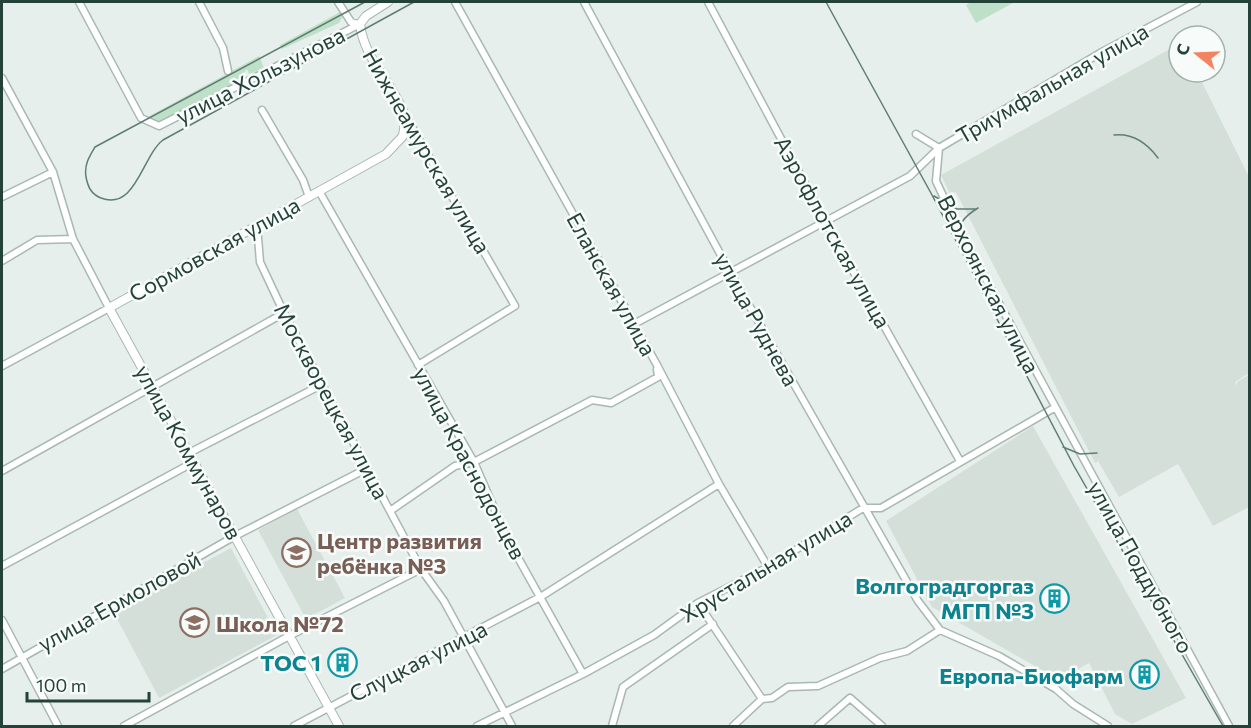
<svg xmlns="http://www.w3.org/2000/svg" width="1251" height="728" font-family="Commissioner,sans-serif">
	<rect width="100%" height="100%" fill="#e6efeb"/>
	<path fill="#d4dfda" d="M1179,44v28h18l52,105v196l-14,9 2,4v-4l12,-7v132l-36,19 -35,-62 -59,33 -21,-36 -3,2 -139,-271 -6,2 -9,-19z
		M1033,426l153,272 -54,26 -17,-10 -26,-51 -30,17 -127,-73 -46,-86z
		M297,509l48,89 -39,21 -48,-89z
		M231,548l46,87 -118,63 -46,-87z"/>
	<path fill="#bfe0c8" d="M971,2h41l1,1 -37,20 -10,-18z
		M340,12l3,4 -4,7 -57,26 -2,-4z
		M259,56l5,12 -15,6 -2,-5 -11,13 -70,38 -8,3 -12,-5z"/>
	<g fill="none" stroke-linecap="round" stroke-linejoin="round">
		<defs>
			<path id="minor" d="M79,2l62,116 18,8 201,-102
				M199,2l24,46 5,23
				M338,2l13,20 7,2
				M455,2l202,363 62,119 49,83
				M584,2l146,270 188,329 22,29 59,26 57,33 17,15 35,22
				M708,2l117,219 135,240
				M2,78l51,94 20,67 36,69 -107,58
				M262,110l41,70 6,17
				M405,115l110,191 -97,59
				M916,134l23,14 -3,33 22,47 271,498
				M319,191l155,271 33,76 76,136
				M2,197l51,-25
				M257,225l3,37 24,51 137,256 23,32 68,125
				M2,261l35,-21 36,-1
				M634,324l276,-148 29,-28 163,-96 95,-50
				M189,453l132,-68
				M2,471l282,-158
				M390,511l65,-45 19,-4 118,-62 19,3 47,-26 -1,-8
				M2,566l192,-104
				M698,603l64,96
				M2,620l56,106
				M2,669l233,-133 131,-67
				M124,726l165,-90 132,-67
				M294,726l248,-130 177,-112
				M477,726l106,-52 71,-39 44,-32 70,-36 95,-59h18l173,-100
				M612,726l11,-39 90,-63
				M733,726l29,-27 10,-1 16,-11 30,-1 62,-28 27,-7 33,-21
				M818,726l32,-28 32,28"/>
			<path id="tertiary" d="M339,726l-230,-418 277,-154 17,-18c1,-7 3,-17 1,-23 -12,-31 -40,-54 -44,-89l6,-8 22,-14"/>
		</defs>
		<use href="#minor" stroke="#a8b8b2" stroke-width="9"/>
		<use href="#tertiary" stroke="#a8b8b2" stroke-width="10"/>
		<use href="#minor" stroke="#fff" stroke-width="6"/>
		<use href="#tertiary" stroke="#fff" stroke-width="8"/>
		<path stroke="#5f7d75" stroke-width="1.5" d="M365,2l-270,145c-6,10 -11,18 -9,30 2,10 5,17 15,21 35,13 41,-42 62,-58l251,-138
			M826,2l106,193 142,271 149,260
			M1114,135c19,-2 33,8 44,23
			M934,196l23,13h19
			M958,243c-1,-18 5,-26 20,-35
			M1063,447l17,7 17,-1"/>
	</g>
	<defs>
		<symbol id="school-ring" viewBox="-11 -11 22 22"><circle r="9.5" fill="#f7fbf9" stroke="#8d6e63" stroke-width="1.5"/><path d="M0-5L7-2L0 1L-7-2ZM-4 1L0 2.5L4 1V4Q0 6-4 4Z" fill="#8d6e63"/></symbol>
		<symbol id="building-ring" viewBox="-11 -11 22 22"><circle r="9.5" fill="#f7fbf9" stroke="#0f9aa8" stroke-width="1.5"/><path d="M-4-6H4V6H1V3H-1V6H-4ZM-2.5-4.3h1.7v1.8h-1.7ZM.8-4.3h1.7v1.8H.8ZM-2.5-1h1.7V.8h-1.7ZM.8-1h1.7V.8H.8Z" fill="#0f9aa8"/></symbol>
	</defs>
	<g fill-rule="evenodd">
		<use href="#school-ring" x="280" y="536" width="33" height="33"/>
		<use href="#building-ring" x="1038" y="582" width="33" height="33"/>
		<use href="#school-ring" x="178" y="606" width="33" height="33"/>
		<use href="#building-ring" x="326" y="646" width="33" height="33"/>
		<use href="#building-ring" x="1128" y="658" width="33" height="33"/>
	</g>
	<g text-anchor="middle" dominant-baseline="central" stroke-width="5" stroke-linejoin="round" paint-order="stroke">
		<g font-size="22" fill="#24423a" stroke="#f7fbf9">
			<text transform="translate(260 75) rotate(-27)">улица Хользунова</text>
			<text transform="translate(1052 83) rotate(-30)">Триумфальная улица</text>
			<text transform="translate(427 151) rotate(60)">Нижнеамурская улица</text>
			<text transform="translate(833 232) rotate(61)">Аэрофлотская улица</text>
			<text transform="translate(214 249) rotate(-29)">Сормовская улица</text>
			<text transform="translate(612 284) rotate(61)">Еланская улица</text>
			<text transform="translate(989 284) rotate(63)">Верхоянская улица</text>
			<text transform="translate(757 319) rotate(61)">улица Руднева</text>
			<text transform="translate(332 401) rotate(62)">Москворецкая улица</text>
			<text transform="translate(189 452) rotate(61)">улица Коммунаров</text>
			<text transform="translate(470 463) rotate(62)">улица Краснодонцев</text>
			<text transform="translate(766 566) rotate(-31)">Хрустальная улица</text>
			<text transform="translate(1141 567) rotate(61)">улица Поддубного</text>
			<text transform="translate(119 601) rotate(-29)">улица Ермоловой</text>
			<text transform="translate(418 661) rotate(-27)">Слуцкая улица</text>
		</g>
		<g font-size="22" font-weight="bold" fill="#785e54" stroke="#f7fbf9" text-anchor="start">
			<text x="317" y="540">Центр развития<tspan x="317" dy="25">ребёнка №3</tspan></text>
			<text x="216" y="623">Школа №72</text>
		</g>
		<g font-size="22" font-weight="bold" fill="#0d838f" stroke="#f7fbf9" text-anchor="end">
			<text x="1034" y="585">Волгоградгоргаз<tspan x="1034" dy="25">МГП №3</tspan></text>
			<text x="321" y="662">ТОС 1</text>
			<text x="1123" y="675">Европа-Биофарм</text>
		</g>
	</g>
	<rect width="1251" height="728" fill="none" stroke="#24423a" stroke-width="6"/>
	<g transform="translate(1197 54) rotate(288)"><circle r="28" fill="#f7fbf9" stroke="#a3b1ad" stroke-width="1.5"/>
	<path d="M0-4.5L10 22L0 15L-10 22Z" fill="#f4845f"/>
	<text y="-9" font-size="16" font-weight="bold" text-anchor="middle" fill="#24423a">С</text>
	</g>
	<path d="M27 692v9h122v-9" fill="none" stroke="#24423a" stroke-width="3"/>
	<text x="36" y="692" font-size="18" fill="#24423a" stroke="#f7fbf9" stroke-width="4.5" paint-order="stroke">100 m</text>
</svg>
